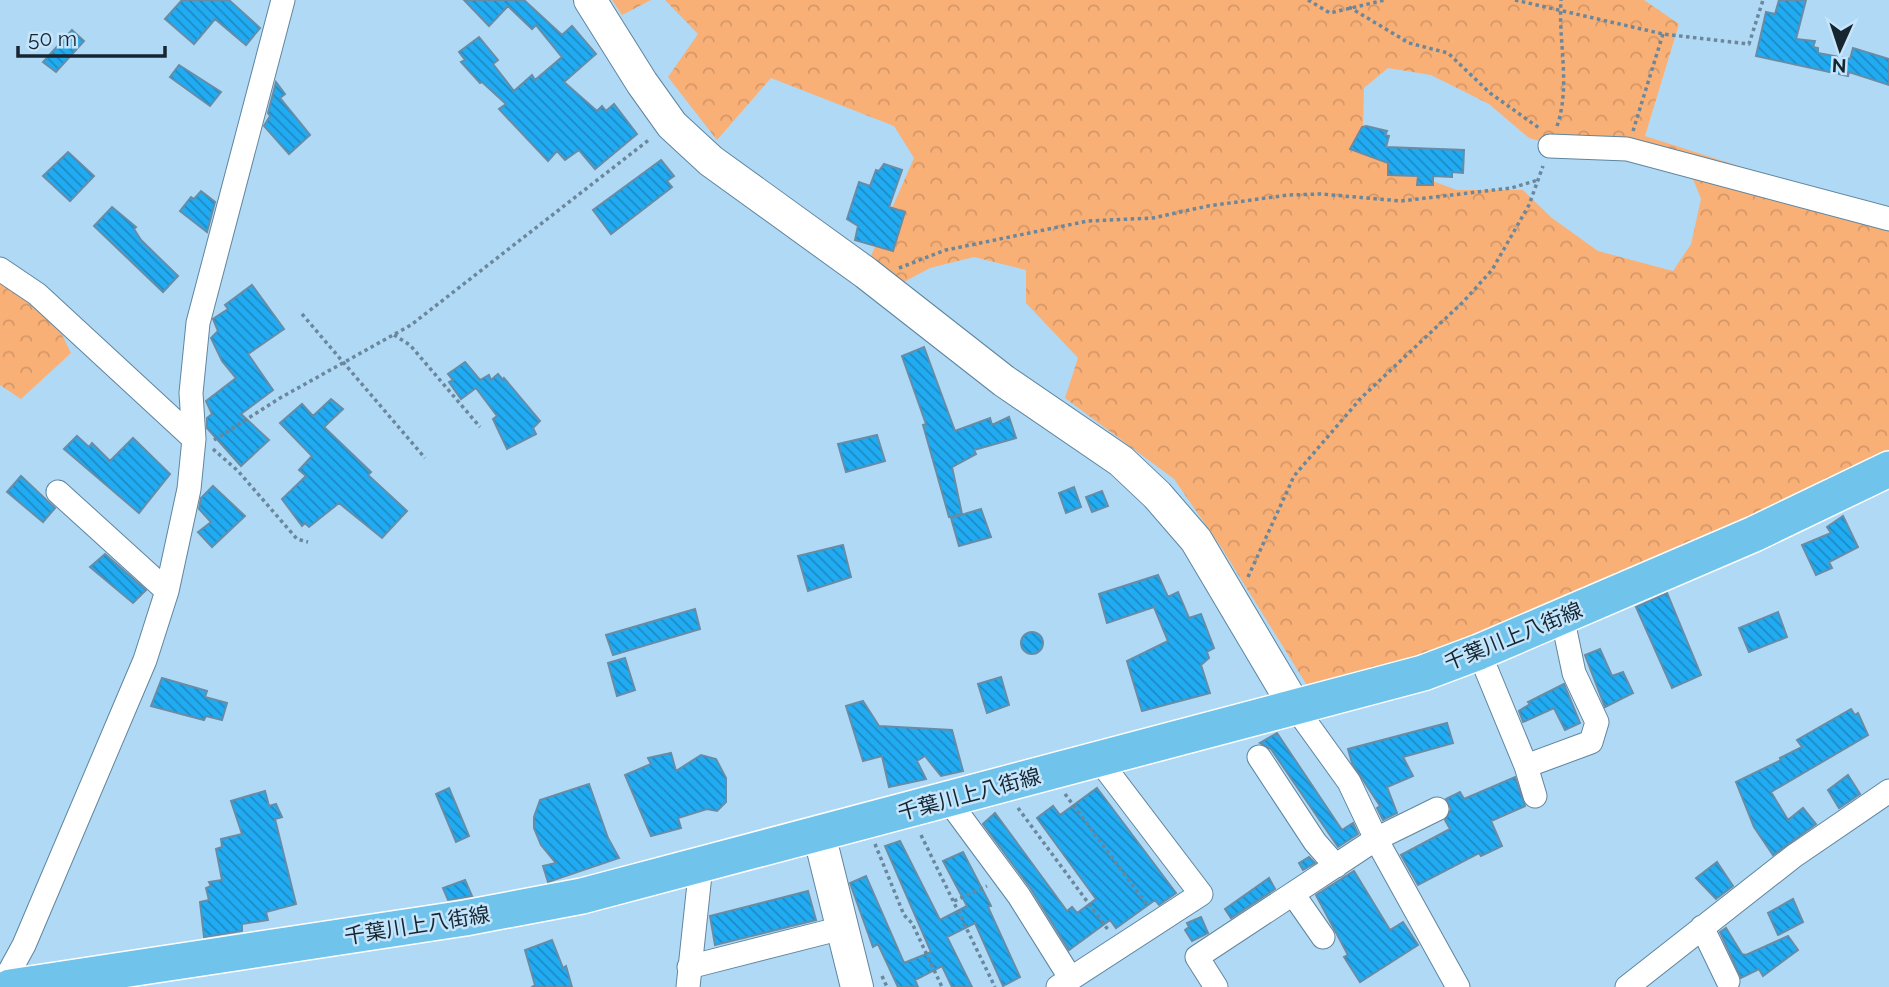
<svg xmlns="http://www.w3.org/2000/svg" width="1889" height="987" font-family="Raleway,'Noto Sans JP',sans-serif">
	<defs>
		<pattern id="forest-crowns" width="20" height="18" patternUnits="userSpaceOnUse" patternTransform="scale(1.75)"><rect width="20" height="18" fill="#f9b077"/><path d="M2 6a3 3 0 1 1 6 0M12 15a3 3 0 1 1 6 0" fill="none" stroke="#d59767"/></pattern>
		<pattern id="building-back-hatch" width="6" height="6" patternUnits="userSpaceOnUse" patternTransform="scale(1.75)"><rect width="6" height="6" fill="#21abf2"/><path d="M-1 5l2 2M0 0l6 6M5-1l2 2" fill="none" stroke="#1c8bc4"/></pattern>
	</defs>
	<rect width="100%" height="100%" fill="#b0d9f5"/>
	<path fill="url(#forest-crowns)" fill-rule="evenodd" d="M612,0h39l-29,15z
		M665,0h979l35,24 -34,112 244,78v246l-226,106 -350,129 -92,-148 -47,-68 -109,-81 13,-40 -52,-55v-33l-52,-13 -44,11 -28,15 -32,-25 44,-100 -20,-32 -123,-48 -54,62 -49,-63 30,-43zM1388,68l43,7 58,29 40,34 44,12 115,16 13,33 -10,45 -18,27 -75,-20 -46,-33 -29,-28h-66l-50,-18 -44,-44 1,-40z
		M0,275l47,29 24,49 -50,46 -21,-14z"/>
	<path fill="url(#building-back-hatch)" stroke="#668da7" stroke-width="2" d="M182,0h47l31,28 -14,17 -31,-26 -21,25 -29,-25z
		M464,0h60l38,35 10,-9 24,28 -32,28 33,29 5,-5 4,5 8,-7 23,30 -42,35 -16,-19 -14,10 -8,-9 -9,10 -49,-52 7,-5 -24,-22 -2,1 -19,-21 4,-2 -6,-8 20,-15 19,23 -5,4 21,27 18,-16 3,5 27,-23 -26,-32 -4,4 -24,-23 -19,20z
		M1779,0h27l-10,39 19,2 -2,6 5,1v5l32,6 3,-11 36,11v26l-40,-13 -1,4 -92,-20 10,-44 9,2z
		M72,30l12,11 -28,31 -13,-10z
		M179,65l42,27 -11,14 -40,-29z
		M276,82l9,12 -5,4 30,37 -21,19 -25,-28 6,-10 -2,-3z
		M1366,126l21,5 -2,4 4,1 -3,11 78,3 -1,23 -11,-1v5l-19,-1v9h-16l1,-9 -30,-1v-12l-38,-14 12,-22z
		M68,152l26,24 -24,25 -27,-25z
		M661,160l13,16 -7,5 5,6 -61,47 -18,-24z
		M884,164l18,6 -13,37 16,5 -12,39 -38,-11 3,-14 -11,-7 12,-37 11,4 6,-16 3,1z
		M201,191l14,11 -8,30 -27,-21 11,-14 3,2z
		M112,207l24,20 -2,2 7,11 37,36 -15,16 -69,-66z
		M252,285l32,44 -36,25 25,36 -32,24 28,26 -28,26 -34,-38v-10l5,-4 -6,-13 30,-23 -14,-17 -11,-23 7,-7 -5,-12 15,-10 -3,-4z
		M924,347l31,84 35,-13 2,7 17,-8 7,21 -42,12 2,4 -24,13 10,47 -13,3 -26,-92 3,-1 -24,-68z
		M465,362l15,18 9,-5 2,5 7,-6 5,6 1,-2 36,43 -7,7 3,6 -29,15 -14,-30 4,-3 -21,-28 -15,11 -12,-17 4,-2 -5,-6z
		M331,399l12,10 -19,18 47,45 -3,3 39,36 -25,27 -43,-35 -30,24 -4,-4 -3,3 -20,-27 24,-23 -7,-6 13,-14 -32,-33 22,-19 11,12z
		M877,435l8,26 -39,11 -8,-28z
		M77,436l12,11 3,-4 18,18 23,-23 37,36 -31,39 -75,-64z
		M21,476l34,32 -12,14 -36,-30z
		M213,486l32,30 -33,31 -14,-15 13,-10 -12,-13 2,-11z
		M1074,487l7,20 -15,6 -7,-20z
		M1102,491l6,15 -16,6 -6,-15z
		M981,509l10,28 -32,9 -8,-28z
		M1843,516l15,31 -29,15 3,6 -16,7 -14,-30 29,-12 -4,-6z
		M843,545l8,32 -43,14 -10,-35z
		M105,554l41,36 -13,13 -43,-36z
		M1158,575l10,22 10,-5 11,26 12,-4 13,34 -7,4 2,6 -8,7 9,28 -68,18 -15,-50 41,-20 -14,-34 -47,16 -8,-29z
		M1667,593l34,82 -29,13 -36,-81z
		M695,609l5,20 -87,26 -7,-20z
		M1778,612l9,25 -38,15 -10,-24z
		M1021 643a11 11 0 1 1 22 0a11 11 0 1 1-22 0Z
		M1600,649l12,27 11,-4 10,21 -28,14 -20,-52z
		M625,658l10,32 -18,6 -9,-33z
		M1001,677l8,28 -22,8 -9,-29z
		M162,678l45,13 -2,6 22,6 -5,17 -16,-4 -2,4 -53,-14z
		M1564,684l16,39 -15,7 -11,-22 -31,14 -4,-11 11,-7 -2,-2z
		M863,701l16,25 73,4 11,41 -22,5 -16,-20 -8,5 9,18 -37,8 -7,-31 -19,5 -17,-55z
		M1851,709l4,6 3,-2 10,22 -97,57 17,28 15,-12 13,16 -43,31 -19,-28 -18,-45 45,-22 -1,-2 22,-11 -5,-7z
		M1447,723l6,20 -50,14 10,19 -26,11 10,26 -14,7 -6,-12 3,-2 -28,-43 -4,-14z
		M1277,733l65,97 11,-7 5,11 -20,13 -67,-98 -11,-6z
		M671,753l5,18 25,-16 15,4 10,19v24l-9,9 -10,-2 -29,9 3,10 -30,8 -26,-61 26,-11 -3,-6z
		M1848,775l12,19 -21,14 -11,-18z
		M1515,777l10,29 -34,15 11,25 -21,10 -2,-3 -61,32 -17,-30 49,-26 -5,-9 6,-11 -5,-10 14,-7 4,7z
		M589,784l19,54 11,20 -71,24 -5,-16 13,-3 -15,-18 -7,-17v-11l6,-17z
		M449,788l20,48 -13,6 -20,-48z
		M1097,788l79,105 -17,12 -4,-5 -39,28 -6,-8 -41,30 -38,-61 -48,-65 12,-11 72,98 5,-4 5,6 19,-14 -59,-81 16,-12 7,9z
		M265,791l4,15 7,-2 6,13 -7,2 21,85 -30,8 2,8 -26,4v7l-38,6 -4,-35 9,-2 -3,-12 5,-2 -2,-4 13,-2 -6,-31 6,-2 -1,-8 21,-5 -11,-33z
		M900,841l40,79 27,-14 -24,-45 20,-9 28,54 -3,1 32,70 -17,9 -28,-63 -28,14 25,50h-20l-10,-21 -27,14 3,7h-20l-20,-43 -5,3 -23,-64 16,-7 38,87 27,-11 -46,-106z
		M1309,857l6,6 -12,7 -4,-7z
		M1717,862l16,24 -17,13 -20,-21z
		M1354,871l36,59 13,-8 15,23 -58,37 -16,-25 4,-2 -32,-60z
		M1269,878l6,11 -44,29 -6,-9z
		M465,880l7,16 -24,4 -5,-12z
		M808,891l8,29 -101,25 -5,-29z
		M1793,899l10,23 -25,13 -10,-22z
		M1201,917l7,16 -16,8 -7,-11 4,-3 -2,-4z
		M1726,928l16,26 4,1 42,-19 10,14 -35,26 -4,-7 -18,9 -21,-46z
		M552,940l11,28 3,-2 6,21h-40l3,-2 -10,-35z"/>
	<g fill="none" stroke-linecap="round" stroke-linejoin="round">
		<defs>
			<path id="street" d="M1550,146l77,3 262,70
				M0,269l37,25 157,145
				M58,492l109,99
				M1479,652l47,114 9,30
				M1295,707l54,75 27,57 82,148
				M1259,757l56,85 21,24
				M1526,766l65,-24 6,-20 -23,-49 -12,-57
				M948,800l71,96 52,83
				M1293,894l30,43
				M1702,927l26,54
				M689,967l153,-39
				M1,987l23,-42 121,-285 22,-69 22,-102 5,-50 -3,-46 7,-70 85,-323
				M688,987l13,-122
				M1058,987l143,-93 -102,-134
				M1216,987l-19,-30 179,-118 61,-30
				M1627,987l167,-131 95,-65"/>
			<path id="secondary" d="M590,0l52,83 30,42 39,36 155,112 138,108 117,80 36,34 39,45 99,167
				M819,834l38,153"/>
			<path id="primary" d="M10,987l455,-69 117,-22 841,-223 56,-21 275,-118 135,-65"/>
		</defs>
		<use href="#street" stroke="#5f859f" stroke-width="25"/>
		<use href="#secondary" stroke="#5f859f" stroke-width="34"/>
		<use href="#primary" stroke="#fff" stroke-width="38"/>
		<path stroke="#6a879c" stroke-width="3.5" stroke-dasharray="3.5 3.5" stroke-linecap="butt" d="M1308,0l22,13 55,-13
			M1515,0l148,34 86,10 14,-44
			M1349,7l60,36 39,10 42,40 49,35
			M1557,126c14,-40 1,-85 4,-126
			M1633,131l30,-97
			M899,268l47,-18 142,-29 65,-3 55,-12 80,-11 33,-1 80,7 110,-13 27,-8
			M302,314l123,144
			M394,335l16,10 70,82
			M214,440l66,-42 131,-73 239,-186
			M213,449l25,22 59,68 11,3
			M1248,577l46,-101 67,-78 102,-96 29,-32 37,-65 14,-39
			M1065,794l83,112
			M1018,808l91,123
			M921,835l74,152
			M875,844l29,71 8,8 30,64
			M954,901l33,-15
			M882,976l5,11"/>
		<use href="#street" stroke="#fff" stroke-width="23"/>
		<use href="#secondary" stroke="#fff" stroke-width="32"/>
		<use href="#primary" stroke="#70c3eb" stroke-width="35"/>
	</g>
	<g text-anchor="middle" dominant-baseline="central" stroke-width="5" stroke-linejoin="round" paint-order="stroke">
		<g font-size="21" fill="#162530" stroke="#c4e5fb">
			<text transform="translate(1513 636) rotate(-22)">千葉川上八街線</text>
			<text transform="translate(969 794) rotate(-15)">千葉川上八街線</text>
			<text transform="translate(417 925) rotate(-9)">千葉川上八街線</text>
		</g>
	</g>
	<g transform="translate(1840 49) rotate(183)" stroke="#c4e5fb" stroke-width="5" paint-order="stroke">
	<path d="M0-5L12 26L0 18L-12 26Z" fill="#162530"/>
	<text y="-10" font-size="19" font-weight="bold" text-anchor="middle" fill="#162530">N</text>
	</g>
	<path d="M18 46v10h147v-10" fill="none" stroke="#162530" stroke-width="3.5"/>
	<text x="28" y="46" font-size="21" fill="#162530" stroke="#c4e5fb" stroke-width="5" paint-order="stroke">50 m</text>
</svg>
